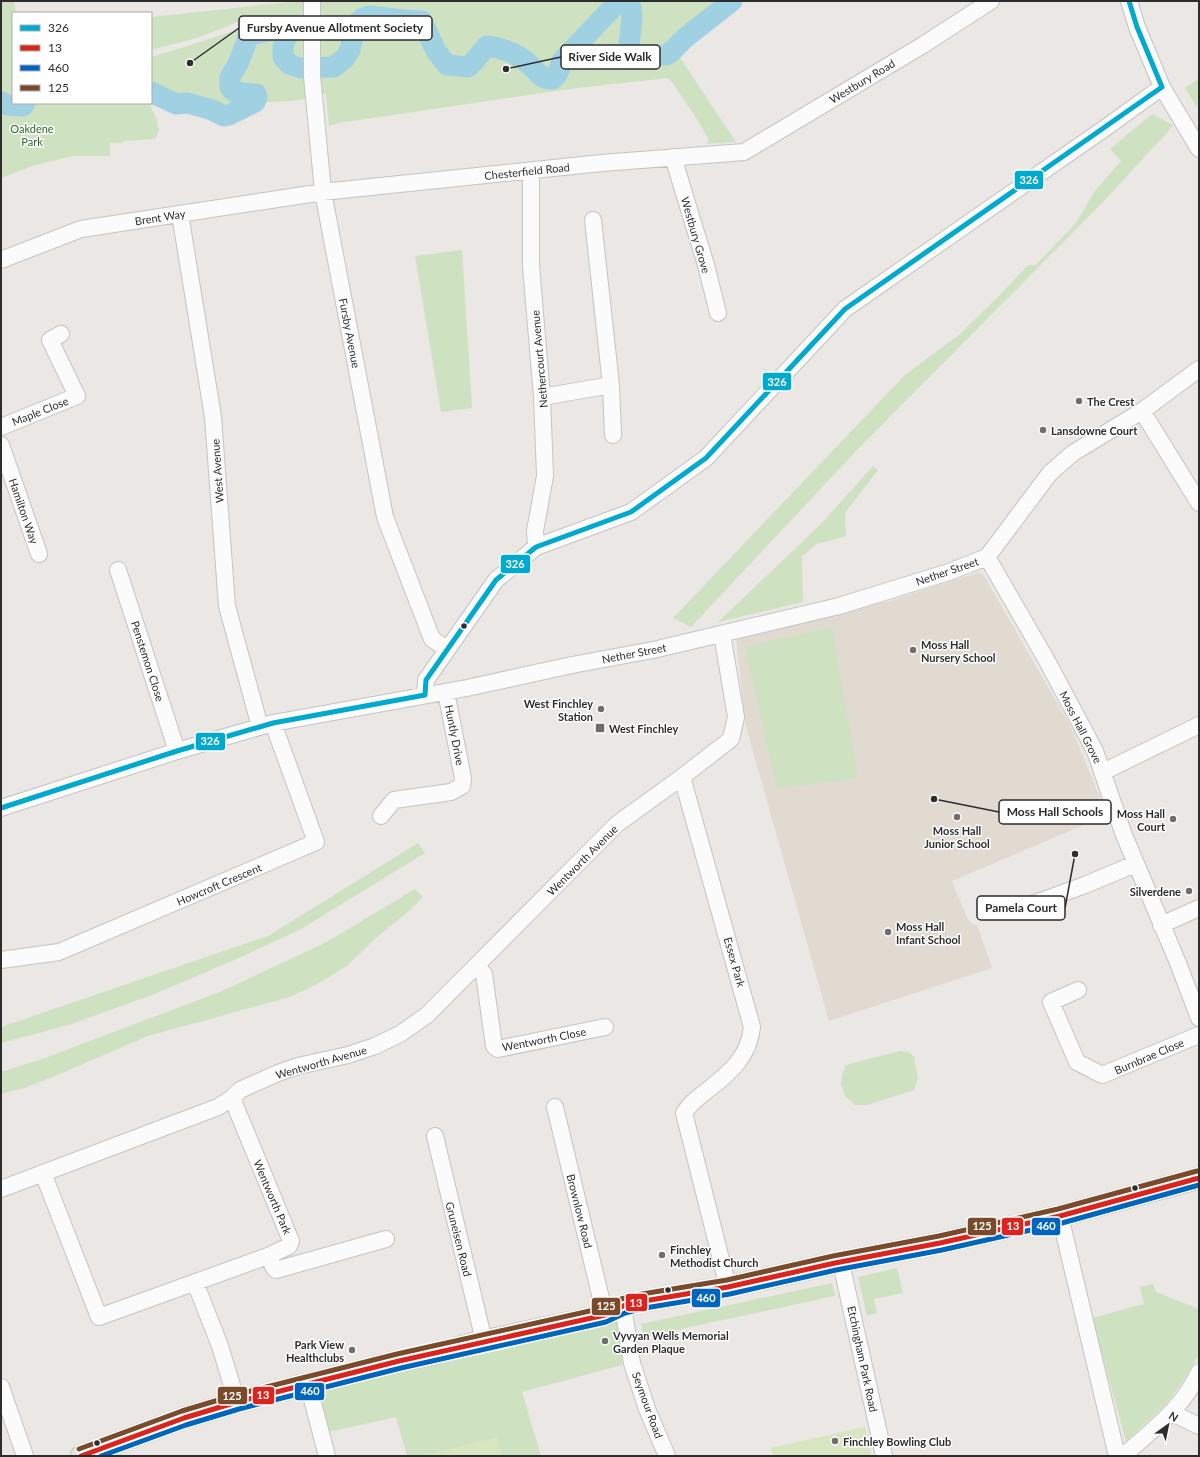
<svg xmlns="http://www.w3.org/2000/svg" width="1200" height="1457" font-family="Lato,sans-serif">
	<rect width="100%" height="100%" fill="#eae7e4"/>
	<path fill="#e0dad1" d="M979,572l4,2 88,153 36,88 -155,66 16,39 6,5h3l15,43 -163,53 -84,-298 -9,-84 104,-27 53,-12z"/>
	<path fill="#cee2c1" d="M1,1h13l2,12h-3v90h136l7,15 3,13 -4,8 -32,2v2h-13v13h-36l-42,10 -31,12z
		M299,1h437l-59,52 59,89 -30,2 3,-3 -1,-3 -15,-25 -24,-35 -92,10 -239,35 -9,3 -3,-33c-20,9 -45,8 -67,10l-5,6 -10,2 -1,2 -15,7 -15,-8 -23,-3 -1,-3c-4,0 -10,2 -13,1 -9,-1 -15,-12 -25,-10v-40l46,-14 45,-15 -2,-7 -43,17 -46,12v-33z
		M1199,78v27l-2,2 -12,-19z
		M1152,114l21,11 -13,16h-1l-54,59 -248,250 -166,177 -18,-9 232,-243 55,-41 38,-37 30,-32h8l40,-42 18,-31 27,-31 -11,-12z
		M462,250l10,158 -31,4 -26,-156z
		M873,466l5,4 -33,43 1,23 -29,8 -15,12 1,46 -85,20 102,-97z
		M832,627l26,151 -81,11 -32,-142z
		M418,843l7,10 -124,76 -62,29 -82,35 -88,32 -68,18v-16l267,-91z
		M415,889l8,8 -14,14 -32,26 -29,28 -27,17 -31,15 -142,39 -95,41 -32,12 -20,5v-22l44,-14 177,-67 103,-48z
		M900,1051l9,1 5,5 4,21 -4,12 -47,15h-12l-10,-9 -4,-12 1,-8 4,-11z
		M897,1268l6,25 -29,6 3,14 -10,3 -9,-39z
		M832,1283l3,13 -191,41 -3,-13z
		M1153,1284l3,8 43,17v46l-17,28 -18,23 -38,35 -34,-123 52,-14 -4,-17z
		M619,1320l3,45 -100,27 19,64h-134l-11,-39 -67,15 -4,-2 -9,-37 136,-34z"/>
	<path fill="#d7e5c0" d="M865,1427l6,29h-98l-2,-8z
		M497,1437l5,19h-71l-1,-2z"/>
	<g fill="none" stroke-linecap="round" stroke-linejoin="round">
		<path stroke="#a0d1e3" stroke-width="21" d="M151,92l25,12 12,-1 24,7 12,6 5,-1 26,-13 2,-5 -1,-3 -21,-2 -3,-2 -2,-3v-10l8,-13 11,-29 34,-7 5,5 -5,13v11l6,7 11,4 34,-1 11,-9 5,-8 6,-26 7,-6 7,-2 33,4 19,1 14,30 11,14 21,2c8,-6 12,-14 19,-21 10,1 19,4 27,8 6,3 12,7 16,11 8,7 11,15 23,14l5,-6 4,-12 54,-57 11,-2 4,5 1,10 -3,30 3,5 6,4 28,-1 4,-2 16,-16 46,-36
			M1,102l6,3 16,1 2,-3"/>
		<defs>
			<path id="minor" d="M312,1v75l11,116 62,325 47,122 15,10
				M1129,1l8,26 25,60 37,62
				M673,157l33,108 12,48
				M531,171v95l11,131 3,79 -10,55 1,16
				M180,214l33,203 14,189 33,121
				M593,220l18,165 2,50
				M1,260l80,-31 242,-37 279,-29 142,-11 179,-107 68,-44
				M542,397l69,-12
				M1142,411l57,92
				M1,427l76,-31 -27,-56 11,-6
				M1,445l38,109
				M987,557l59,102 49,92 29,84 54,128 21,55
				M118,570l59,181
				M425,695l1,-15 70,-100 40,-33 95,-35 75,-54 139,-149 263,-183 54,-39
				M1103,772l96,-47
				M682,777l70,250c-3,29 -21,45 -43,62 -10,8 -19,14 -25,24l44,174
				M1,808l176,-57 96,-28 194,-35 105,-23 81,-15 186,-44 110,-34 38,-15 63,-84 23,-20 69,-42 57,-42
				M381,816l13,-16 57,-8 11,-6 1,-8 -17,-86
				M1027,906l58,-21 50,-21
				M1161,925l38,-17
				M1,960l58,-8 257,-110 -43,-119
				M477,966l7,8 10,72 4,3 107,-22
				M1078,990l-27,12 26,60 25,13 97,-40
				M555,1107l50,208
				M435,1136l49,205
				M43,1173l56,144 169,-61 21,-10 2,-5 -59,-143
				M1,1189l217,-82 14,-9 8,-8 38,-17 20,-7 50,-11 27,-9 25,-12 27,-19 190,-191 65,-47 49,-38 5,-22 -14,-83
				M1060,1216l57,240
				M268,1256l6,12 2,2 110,-31
				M841,1263l43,193
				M195,1282l25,64 17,56
				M623,1306l9,57 15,46 20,47
				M308,1384l19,72
				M1,1387l24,69
				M1172,1413l27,13
				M1123,1456c28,-25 61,-49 76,-84"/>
			<path id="major" d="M81,1456l103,-38 53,-16 162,-41 30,-6 55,-14 121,-26 18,-9 21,-5 84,-14 107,-24 105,-20 120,-27 139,-38"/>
		</defs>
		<use href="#minor" stroke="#c4c4c4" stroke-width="18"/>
		<use href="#major" stroke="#c6c4c3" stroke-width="23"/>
		<use href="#minor" stroke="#fcfbfb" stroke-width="16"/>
		<use href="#major" stroke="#e5e2d7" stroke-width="21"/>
		<defs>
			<path id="bus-1" d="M1129,1l8,26 25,60
				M425,695l1,-15 70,-100 40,-33 95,-35 75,-54 139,-149 317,-222
				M1,808l176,-57 96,-28 152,-28"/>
			<path id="bus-2" d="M81,1456l103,-38 53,-16 162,-41 206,-46 18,-9 21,-5 84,-14 107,-24 105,-20 120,-27 139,-38"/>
			<path id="bus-3" d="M101,1456l85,-31 53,-16 162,-41 205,-46 19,-9 20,-5 85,-14 106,-24 106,-20 120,-27 137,-38"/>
			<path id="bus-4" d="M79,1449l103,-38 53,-16 162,-41 206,-46 18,-9 21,-5 85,-14 106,-24 106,-20 119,-27 139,-38"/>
		</defs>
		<use href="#bus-1" stroke="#fff" stroke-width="8"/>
		<use href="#bus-2" stroke="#fff" stroke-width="8"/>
		<use href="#bus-3" stroke="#fff" stroke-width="8"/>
		<use href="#bus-4" stroke="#fff" stroke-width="8"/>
		<use href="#bus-1" stroke="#00a9ce" stroke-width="5"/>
		<use href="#bus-2" stroke="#dc241f" stroke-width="5"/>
		<use href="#bus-3" stroke="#0065bd" stroke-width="5"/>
		<use href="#bus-4" stroke="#7a4b2a" stroke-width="5"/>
	</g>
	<g fill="#6f6e6d" stroke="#fff" stroke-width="1.5">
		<circle cx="1079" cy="401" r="4"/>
		<circle cx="1043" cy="430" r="4"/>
		<circle cx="913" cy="650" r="4"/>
		<circle cx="601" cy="709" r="4"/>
		<rect x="595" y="723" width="10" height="10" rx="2"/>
		<circle cx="957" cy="817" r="4"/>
		<circle cx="1173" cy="819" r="4"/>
		<circle cx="1189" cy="891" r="4"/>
		<circle cx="888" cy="932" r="4"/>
		<circle cx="662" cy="1255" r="4"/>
		<circle cx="605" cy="1341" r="4"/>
		<circle cx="352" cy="1350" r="4"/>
		<circle cx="835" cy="1441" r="4"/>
	</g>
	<g fill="#2d2d2d" stroke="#fff" stroke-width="1.5">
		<circle cx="464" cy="626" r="3.5"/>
		<circle cx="1135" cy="1188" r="3.5"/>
		<circle cx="668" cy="1290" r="3.5"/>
		<circle cx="97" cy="1443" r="3.5"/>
	</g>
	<g text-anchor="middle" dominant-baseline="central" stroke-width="3" stroke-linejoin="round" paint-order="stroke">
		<g font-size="11" fill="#2d2d2d" stroke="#fff">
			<text transform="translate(862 81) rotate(-31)">Westbury Road</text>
			<text transform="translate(527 171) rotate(-6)">Chesterfield Road</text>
			<text transform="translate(160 217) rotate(-9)">Brent Way</text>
			<text transform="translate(696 235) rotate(74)">Westbury Grove</text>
			<text transform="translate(350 333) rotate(79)">Fursby Avenue</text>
			<text transform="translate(539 359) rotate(-95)">Nethercourt Avenue</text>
			<text transform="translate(40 411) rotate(-22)">Maple Close</text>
			<text transform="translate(217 471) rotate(-94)">West Avenue</text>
			<text transform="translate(24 511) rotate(71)">Hamilton Way</text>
			<text transform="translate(947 571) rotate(-19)">Nether Street</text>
			<text transform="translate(634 653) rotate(-11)">Nether Street</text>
			<text transform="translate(148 661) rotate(72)">Penstemon Close</text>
			<text transform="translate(1081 727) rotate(63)">Moss Hall Grove</text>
			<text transform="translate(455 735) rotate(79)">Huntly Drive</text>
			<text transform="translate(582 860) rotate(-45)">Wentworth Avenue</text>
			<text transform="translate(219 884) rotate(-23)">Howcroft Crescent</text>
			<text transform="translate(735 962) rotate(74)">Essex Park</text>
			<text transform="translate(544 1039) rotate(-11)">Wentworth Close</text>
			<text transform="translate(1149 1056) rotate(-23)">Burnbrae Close</text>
			<text transform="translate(321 1062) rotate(-16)">Wentworth Avenue</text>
			<text transform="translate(273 1197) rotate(67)">Wentworth Park</text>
			<text transform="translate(580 1211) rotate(76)">Brownlow Road</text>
			<text transform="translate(459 1239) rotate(76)">Gruneisen Road</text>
			<text transform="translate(863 1359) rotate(78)">Etchingham Park Road</text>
			<text transform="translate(648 1405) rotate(70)">Seymour Road</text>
		</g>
		<g font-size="11" fill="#316424" stroke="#fff">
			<text x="32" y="128">Oakdene<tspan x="32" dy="13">Park</tspan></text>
		</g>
		<g font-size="11" font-weight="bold" fill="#2d2d2d" stroke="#fff" text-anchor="start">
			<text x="1087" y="401">The Crest</text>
			<text x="1051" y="430">Lansdowne Court</text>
			<text x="921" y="644">Moss Hall<tspan x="921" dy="13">Nursery School</tspan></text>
			<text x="593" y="703" text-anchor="end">West Finchley<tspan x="593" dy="13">Station</tspan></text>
			<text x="609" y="728">West Finchley</text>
			<text x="1165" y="813" text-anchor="end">Moss Hall<tspan x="1165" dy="13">Court</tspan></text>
			<text x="957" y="830" text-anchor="middle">Moss Hall<tspan x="957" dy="13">Junior School</tspan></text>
			<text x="1181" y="891" text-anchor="end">Silverdene</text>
			<text x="896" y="926">Moss Hall<tspan x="896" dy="13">Infant School</tspan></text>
			<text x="670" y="1249">Finchley<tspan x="670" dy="13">Methodist Church</tspan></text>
			<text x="613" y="1335">Vyvyan Wells Memorial<tspan x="613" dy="13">Garden Plaque</tspan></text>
			<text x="344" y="1344" text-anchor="end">Park View<tspan x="344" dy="13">Healthclubs</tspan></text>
			<text x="843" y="1441">Finchley Bowling Club</text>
		</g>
	</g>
	<path fill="none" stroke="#2d2d2d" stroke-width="1.5" d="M190 63L239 28M506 69L561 57M934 799L999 812M1075 854L1065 908"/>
	<g fill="#2d2d2d" stroke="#fff" stroke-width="1.5">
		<circle cx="190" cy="63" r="4"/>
		<circle cx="506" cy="69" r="4"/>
		<circle cx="934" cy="799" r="4"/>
		<circle cx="1075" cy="854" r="4"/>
	</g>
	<g fill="#fff" stroke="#2d2d2d" stroke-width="1.5">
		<rect x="239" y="16" width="193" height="24" rx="4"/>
		<rect x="561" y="45" width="99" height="24" rx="4"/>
		<rect x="999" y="800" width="112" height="24" rx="4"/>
		<rect x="977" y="896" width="88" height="24" rx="4"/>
	</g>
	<g font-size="12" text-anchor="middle" font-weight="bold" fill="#2d2d2d">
		<text x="335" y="32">Fursby Avenue Allotment Society</text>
		<text x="610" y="61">River Side Walk</text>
		<text x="1055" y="816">Moss Hall Schools</text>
		<text x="1021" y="912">Pamela Court</text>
	</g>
	<g stroke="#fff" stroke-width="1.5">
		<rect x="1014" y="170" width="30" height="20" rx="4" fill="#00a9ce"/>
		<rect x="762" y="372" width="30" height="19" rx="4" fill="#00a9ce"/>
		<rect x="500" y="554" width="31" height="20" rx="4" fill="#00a9ce"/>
		<rect x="195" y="732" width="31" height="19" rx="4" fill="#00a9ce"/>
		<rect x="967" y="1217" width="30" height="19" rx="4" fill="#7a4b2a"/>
		<rect x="1001" y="1217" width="23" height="19" rx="4" fill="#dc241f"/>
		<rect x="1031" y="1217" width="30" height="19" rx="4" fill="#0065bd"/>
		<rect x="691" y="1288" width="30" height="20" rx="4" fill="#0065bd"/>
		<rect x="625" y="1293" width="23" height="19" rx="4" fill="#dc241f"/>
		<rect x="591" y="1297" width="30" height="19" rx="4" fill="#7a4b2a"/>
		<rect x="294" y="1382" width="31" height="19" rx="4" fill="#0065bd"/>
		<rect x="252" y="1386" width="23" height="19" rx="4" fill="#dc241f"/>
		<rect x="217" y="1386" width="31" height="19" rx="4" fill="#7a4b2a"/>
	</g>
	<g font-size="11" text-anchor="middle" font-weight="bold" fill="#fff">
		<text x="1029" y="184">326</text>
		<text x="777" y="386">326</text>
		<text x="515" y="568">326</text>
		<text x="210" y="745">326</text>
		<text x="982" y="1230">125</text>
		<text x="1013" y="1230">13</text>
		<text x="1046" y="1230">460</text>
		<text x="706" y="1302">460</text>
		<text x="636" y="1307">13</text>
		<text x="606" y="1310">125</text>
		<text x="310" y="1395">460</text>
		<text x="263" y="1399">13</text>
		<text x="232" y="1400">125</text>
	</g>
	<rect width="1200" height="1457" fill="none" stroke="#2d2d2d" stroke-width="4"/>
	<rect x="12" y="12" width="140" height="92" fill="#ffffff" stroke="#ababab"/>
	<rect x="20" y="25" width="20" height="6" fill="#00a9ce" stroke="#ababab"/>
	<text x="48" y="32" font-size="12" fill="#2d2d2d">326</text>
	<rect x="20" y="45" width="20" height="6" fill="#dc241f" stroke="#ababab"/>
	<text x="48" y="52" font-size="12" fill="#2d2d2d">13</text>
	<rect x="20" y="65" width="20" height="6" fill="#0065bd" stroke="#ababab"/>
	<text x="48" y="72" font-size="12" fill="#2d2d2d">460</text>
	<rect x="20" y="85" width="20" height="6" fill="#7a4b2a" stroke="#ababab"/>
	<text x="48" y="92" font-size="12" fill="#2d2d2d">125</text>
	<g transform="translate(1168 1425) rotate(33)" stroke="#ffffff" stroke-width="3" paint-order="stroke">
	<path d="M0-3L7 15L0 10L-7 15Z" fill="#2d2d2d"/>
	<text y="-6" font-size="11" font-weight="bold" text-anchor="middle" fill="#2d2d2d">N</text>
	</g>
</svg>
